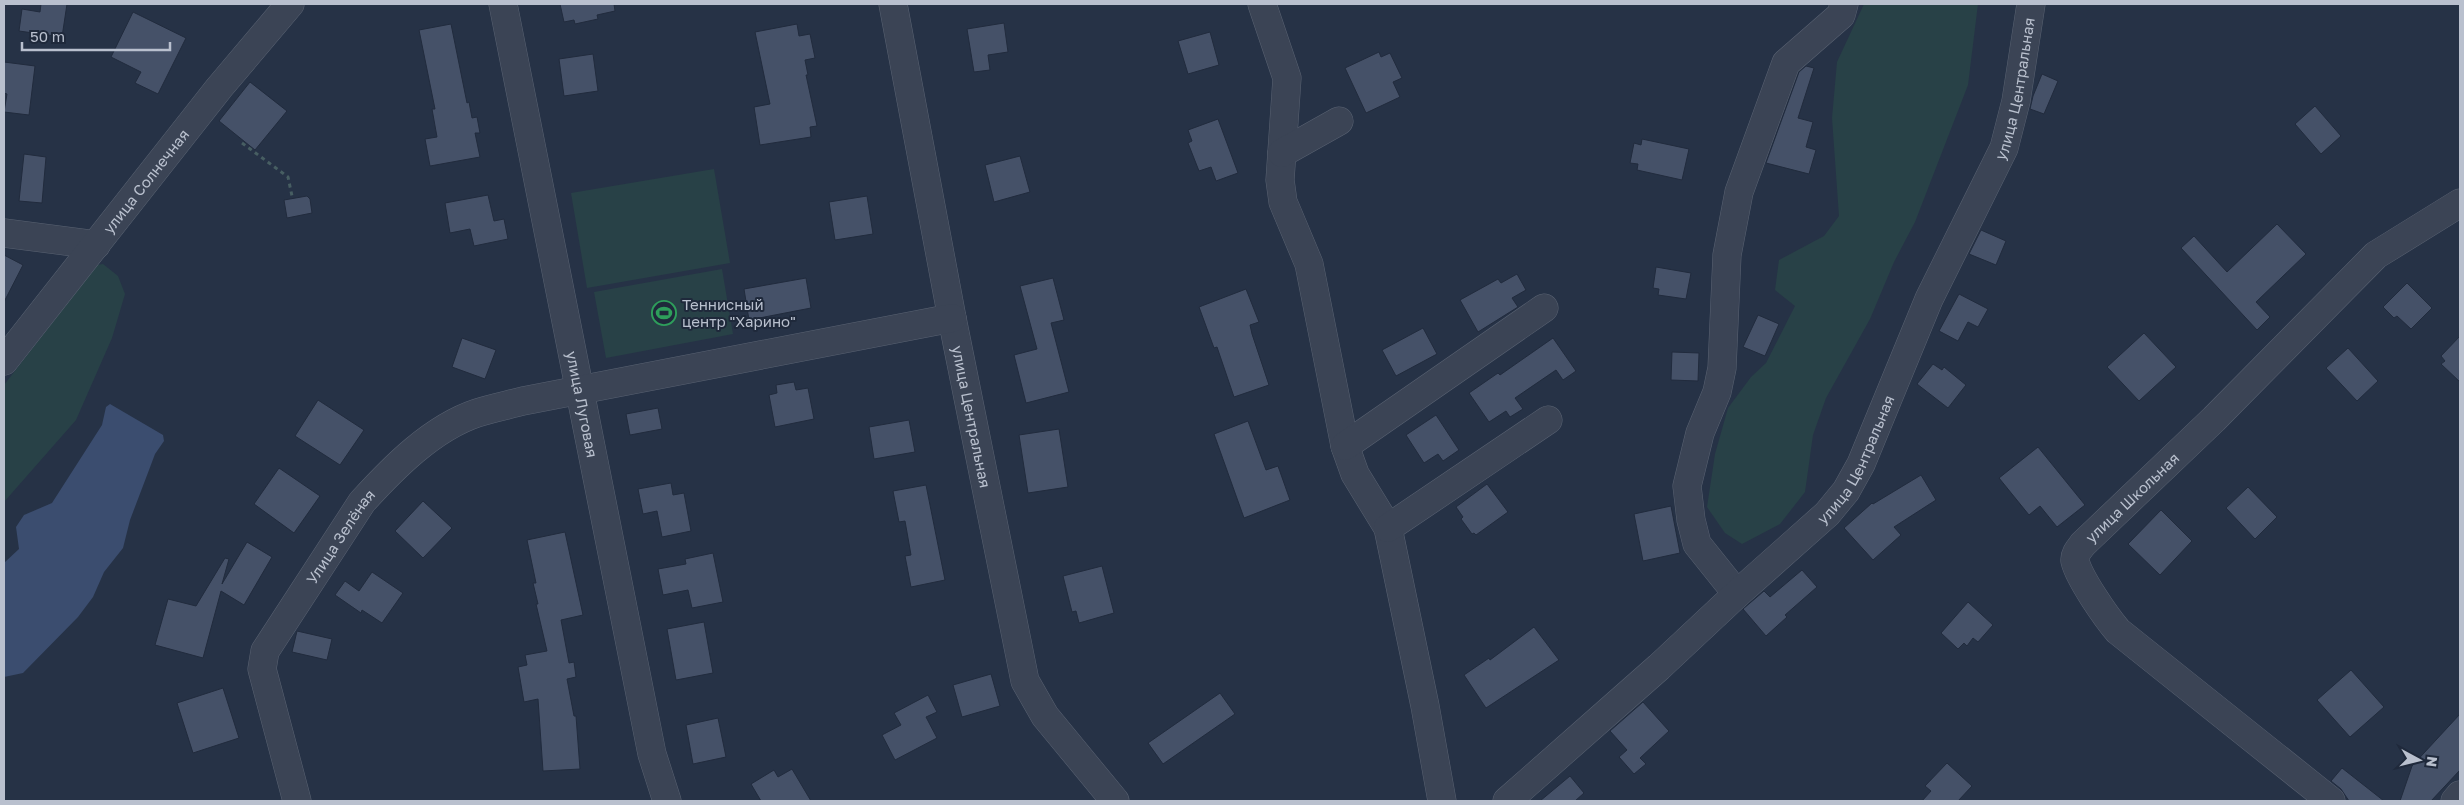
<svg xmlns="http://www.w3.org/2000/svg" width="2464" height="805" font-family="'Golos Text',sans-serif">
	<rect width="100%" height="100%" fill="#263246"/>
	<path fill="#284147" d="M1864,4h114l-10,81 -53,137 -21,40 -24,57 -44,79 -13,37 -8,57 -25,32 -38,20 -17,-11 -18,-26 8,-53 13,-46 23,-31 15,-14 29,-57 -20,-16 4,-30 45,-24 15,-20 -7,-98 5,-56z
		M714,169l16,94 -143,25 -16,-95z
		M103,264l15,12 7,18 -13,44 -36,82 -72,82v-117l93,-120z
		M722,269l11,65 -127,24 -12,-66z"/>
	<path fill="#3b4d6f" d="M110,404l53,31 1,6 -9,13 -6,16 -19,50 -7,28 -19,24 -11,25 -15,20 -55,56 -19,4v-114l15,-14 -3,-22 8,-12 28,-12 50,-78 4,-18z"/>
	<path fill="#455168" stroke="#212b3d" d="M41,4h26l-5,33 -43,-6 3,-22 18,3z
		M560,4h54l1,7 -18,4 1,4 -23,5 -1,-4 -10,2z
		M133,12l53,26 -28,56 -23,-11 6,-11 -30,-15z
		M1004,23l4,29 -20,3 2,15 -16,2 -7,-43z
		M451,24l16,79 2,-1 3,16 5,-1 3,16h-5l5,24 -50,9 -5,-27 12,-2 -5,-28h3l-16,-79z
		M797,24l2,12 11,-2 5,24 -10,2 3,15h-2l11,51 -7,1 1,10 -51,8 -6,-38 16,-3 -15,-72z
		M1210,32l9,33 -31,9 -10,-33z
		M1379,52l2,5 9,-4 12,25 -9,4 7,15 -34,16 -21,-45z
		M593,54l5,37 -34,5 -5,-37z
		M4,62l31,4 -6,49 -25,-3 3,-18 -3,-1z
		M1806,66l8,2 -16,50 15,4 -7,25 10,3 -7,24 -43,-11 33,-91z
		M2042,74l16,7 -14,33 -14,-5 3,-13z
		M250,82l37,29 -32,39 -36,-29z
		M2315,106l26,30 -20,18 -26,-30z
		M1218,119l20,54 -22,8 -5,-14 -12,4 -11,-28 4,-2 -4,-11z
		M1642,139l47,10 -7,31 -45,-10 1,-6 -8,-1 4,-20 7,2z
		M24,154l22,3 -4,46 -23,-2z
		M1020,156l10,36 -36,10 -9,-37z
		M488,195l6,26 10,-2 4,20 -34,7 -4,-17 -20,4 -5,-30z
		M307,196l3,3 2,14 -25,5 -3,-18z
		M867,196l6,38 -38,6 -6,-38z
		M2277,224l29,30 -50,48 14,15 -13,13 -76,-82 13,-12 33,36z
		M1981,230l25,11 -10,24 -27,-11z
		M4,255l19,10 -19,37z
		M1656,267l35,6 -5,26 -28,-4 1,-6 -6,-1z
		M1517,274l9,16 -14,8 6,9 -40,25 -18,-32 38,-21 3,4z
		M806,278l5,30 -62,12 -5,-31z
		M1053,278l11,42 -13,3 18,69 -43,11 -12,-48 23,-6 -17,-63z
		M2407,283l25,25 -21,21 -14,-13 -3,2 -11,-11z
		M1246,289l13,33 -9,3 2,9 17,51 -35,12 -17,-50 -3,1 -15,-41z
		M1959,294l29,15 -10,18 -10,-5 -10,19 -19,-10z
		M1758,315l21,9 -14,32 -22,-9z
		M1423,328l14,26 -41,22 -14,-26z
		M2144,333l32,34 -37,34 -32,-34z
		M2460,336v46l-19,-18 4,-3 -4,-5z
		M462,338l34,12 -11,29 -33,-12z
		M1553,338l23,33 -13,9 -7,-10 -41,28 8,11 -13,8 -4,-6 -17,11 -20,-29 29,-20 2,2z
		M2348,348l30,33 -21,20 -31,-33z
		M1672,352l27,1 -1,28 -27,-1z
		M1933,364l9,6 2,-3 22,18 -18,23 -31,-24z
		M794,382l2,8 12,-2 6,31 -39,8 -6,-32 8,-2 -1,-8z
		M318,400l46,30 -24,35 -45,-29z
		M658,408l4,21 -32,6 -4,-21z
		M1436,415l23,35 -16,11 -5,-7 -14,9 -18,-28z
		M909,420l6,32 -41,7 -5,-32z
		M1248,421l18,49 12,-4 12,34 -46,18 -30,-84z
		M1059,429l9,58 -40,6 -9,-58z
		M2038,447l47,58 -28,22 -17,-21 -11,9 -30,-37z
		M279,468l41,28 -26,37 -40,-29z
		M1921,475l15,25 -42,27 7,8 -28,25 -29,-32 28,-25 1,1z
		M671,483l2,12 11,-2 7,38 -29,6 -5,-26 -14,3 -5,-25z
		M1487,484l21,28 -32,23 -2,-2 -2,1 -11,-15 2,-2 -7,-10z
		M926,485l19,95 -34,7 -6,-31 6,-1 -6,-34 -6,1 -6,-31z
		M2248,487l29,30 -22,22 -29,-31z
		M423,501l29,27 -29,30 -28,-27z
		M1671,506l9,47 -37,8 -9,-47z
		M2161,510l31,31 -32,34 -32,-31z
		M565,532l18,83 -22,5 8,43 5,-1 2,15 -9,2 7,37h2l4,53 -37,2 -5,-72 -14,3 -6,-35 9,-2 -2,-10 22,-4 -11,-47h2l-5,-21h3l-9,-43z
		M247,542l25,15 -28,48 -23,-14 -18,67 -48,-13 13,-46 28,7 29,-48 4,1 -7,25z
		M713,553l10,49 -31,6 -4,-18 -25,5 -5,-26 28,-5 -1,-5z
		M1102,566l12,47 -35,10 -3,-12 -4,1 -9,-36z
		M1802,570l15,17 -32,28 2,2 -21,19 -23,-27 21,-18 6,6z
		M372,572l31,21 -21,30 -20,-13 -1,3 -26,-18 10,-14 14,10z
		M1968,602l25,23 -15,17 -5,-4 -6,8 -3,-3 -6,6 -17,-16z
		M704,622l9,51 -37,7 -9,-51z
		M1534,627l25,33 -73,48 -22,-33 25,-17 1,2z
		M297,631l35,8 -5,21 -35,-8z
		M2351,670l33,37 -34,30 -33,-37z
		M991,674l9,32 -38,11 -9,-32z
		M223,688l16,50 -46,15 -16,-50z
		M1220,693l15,21 -72,50 -15,-21z
		M928,695l9,17 -11,5 11,21 -42,22 -13,-25 19,-10 -7,-12z
		M1643,702l26,29 -29,27 6,6 -12,10 -15,-17 8,-7 -17,-19z
		M2460,714v56l-29,31h-31l12,-35z
		M718,718l8,39 -33,7 -7,-39z
		M1947,763l25,23 -14,15h-36l9,-10 -6,-5z
		M2342,768l42,33h-35l-8,-12 -10,-8z
		M792,769l19,32h-50l-10,-17 23,-14 4,7z
		M1570,776l14,17 -9,8h-35z"/>
	<g fill="none" stroke-linecap="round" stroke-linejoin="round">
		<defs>
			<g id="minor">
				<path id="s1" d="M503,4l149,750 15,47"/>
				<path id="s2" d="M893,4l59,314 73,363 20,35 70,85"/>
				<path d="M1262,4l25,74 -7,102 3,22 26,62 36,182 10,28 33,54 37,178 17,95"/>
				<path d="M1282,153l57,-32"/>
				<path d="M4,233l92,12"/>
				<path id="s3" d="M4,361l215,-273 71,-84"/>
				<path d="M1345,446l199,-138"/>
				<path d="M1388,528l160,-108"/>
				<path d="M1737,594l-40,-50 -6,-24 -4,-34 13,-53 17,-41 5,-24 5,-113 12,-63 47,-129 55,-48 3,-11"/>
				<path id="s4" d="M297,801l-35,-132 3,-18 97,-149c31,-34 70,-74 115,-89 15,-5 31,-8 46,-12l429,-83"/>
				<path id="s5" d="M1507,801l152,-134 78,-73 90,-80 19,-23 15,-27 68,-165 75,-151 12,-47 15,-97"/>
				<path id="s6" d="M2331,801l-213,-170c-12,-14 -39,-53 -43,-70 -1,-7 5,-13 8,-17l131,-125 162,-164 84,-52"/>
				<path d="M2455,801l5,-6"/>
			</g>
		</defs>
		<use href="#minor" stroke="#596272" stroke-width="29"/>
		<path stroke="#475e62" stroke-width="3" stroke-dasharray="4 4" stroke-linecap="butt" d="M242,143l46,34 4,19"/>
		<use href="#minor" stroke="#3b4455" stroke-width="28"/>
	</g>
	<defs>
		<symbol id="stadium-ring" viewBox="-11 -11 22 22"><circle r="9.5" fill="#1f293b" stroke="#2e9e5b" stroke-width="1.5"/><path d="M0-5a6.5 5 0 1 0 0 10a6.5 5 0 1 0 0-10ZM-3.5-1.8h7v3.6h-7Z" fill="#2e9e5b"/></symbol>
	</defs>
	<g fill-rule="evenodd">
		<use href="#stadium-ring" x="650" y="299" width="28" height="28"/>
	</g>
	<g text-anchor="middle" dominant-baseline="central" stroke-width="4" stroke-linejoin="round" paint-order="stroke">
		<g font-size="15" fill="#b9c0ce" stroke="#1f293b">
			<text stroke="none"><textPath href="#s5" startOffset="898">улица Центральная</textPath></text>
			<text stroke="none"><textPath href="#s3" startOffset="229">улица Солнечная</textPath></text>
			<text stroke="none"><textPath href="#s1" startOffset="408">улица Луговая</textPath></text>
			<text stroke="none"><textPath href="#s2" startOffset="420">улица Центральная</textPath></text>
			<text stroke="none"><textPath href="#s5" startOffset="492">улица Центральная</textPath></text>
			<text stroke="none"><textPath href="#s6" startOffset="442">улица Школьная</textPath></text>
			<text stroke="none"><textPath href="#s4" startOffset="292">Улица Зелёная</textPath></text>
		</g>
		<g font-size="15" fill="#b9c0ce" stroke="#1f293b" text-anchor="start">
			<text x="682" y="304">Теннисный<tspan x="682" dy="17">центр "Харино"</tspan></text>
		</g>
	</g>
	<rect width="2464" height="805" fill="none" stroke="#b9c0ce" stroke-width="10"/>
	<g transform="translate(2419 760) rotate(97)" stroke="#1f293b" stroke-width="4" paint-order="stroke">
	<path d="M0-4L9 19L0 12L-9 19Z" fill="#b9c0ce"/>
	<text y="-8" font-size="14" font-weight="bold" text-anchor="middle" fill="#b9c0ce">N</text>
	</g>
	<path d="M22 42v8h148v-8" fill="none" stroke="#b9c0ce" stroke-width="2.5"/>
	<text x="30" y="42" font-size="15" fill="#b9c0ce" stroke="#1f293b" stroke-width="4" paint-order="stroke">50 m</text>
</svg>
